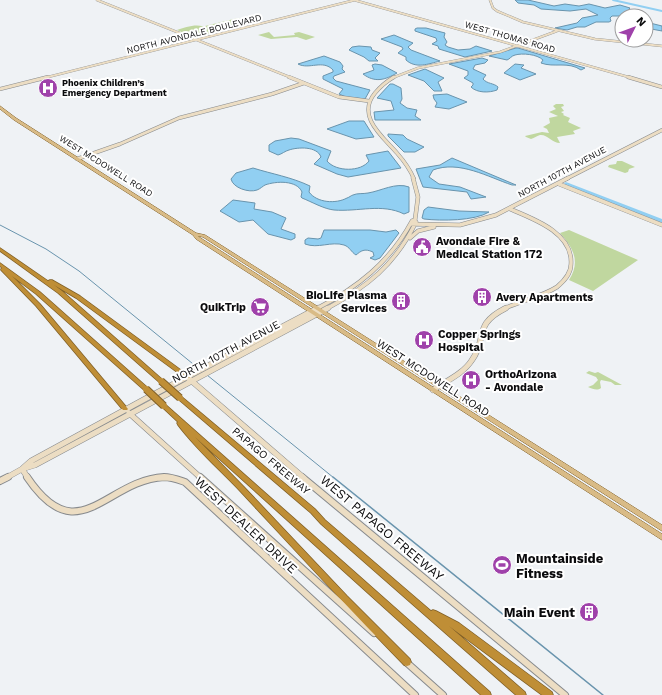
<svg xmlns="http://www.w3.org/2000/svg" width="662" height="695" font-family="'Work Sans',sans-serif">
	<rect width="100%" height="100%" fill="#eff2f5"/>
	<path fill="#c0d79f" d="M238,18l11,4 -52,15h-4l-16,-7c9,-3 23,-8 30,-1l-2,-3z
		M269,32l5,5 21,-2 -1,-2 5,-1 16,5 -9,3 -9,-3 -26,2 -13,-4z
		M556,104h7l1,2 -3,1 3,4 -3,1 3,2 -1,1 7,3 -2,4 13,6 -8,3 2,3 -18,3 3,6c-8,0 -13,-9 -20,-8 -4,1 -5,3 -9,4l-5,-2 -1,-1 17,-4 7,1 -2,-4 -4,-2 7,-4 -1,-5 9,-2 -9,-4 7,-3 -3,-3z
		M617,161h5l13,6 -6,2 -1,3 -3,1 -17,-6 1,-2 7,-1z
		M569,230l69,30 -45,31 -24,-11c12,-19 4,-32 -9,-47z
		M589,371l6,2 3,-1 24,13h-7l-4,-3 -10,-2 -1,2 1,6c-4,3 -8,1 -13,-1l5,-2 5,-5 -2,-3 -10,-4z"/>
	<path fill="#91cff2" stroke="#6994ad" d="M515,0h13l26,6 11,-2 14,2 10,-2 16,4 15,-3 10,3 -3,3c6,3 14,3 21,6l2,6 12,3v5l-16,-3v-12h-34l-2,2 1,3 -2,1h-13l-11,5h-8l-10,3 -12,-2 22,-5 5,-5 16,-3 -12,-6 -16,2 -29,-2 -7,-4 -16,-2z
		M417,28h9l19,5 -1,4 3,5 -2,3 3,2 10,3 12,-1 6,-3 16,5 -27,6 -26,-8 -1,-3 -6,-2 5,-3 -1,-3 -21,-7v-2z
		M394,35l19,8 -5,4 3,3 29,11c-12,3 -24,8 -34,-1v-3l-8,-4 5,-4 -1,-2 -21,-8z
		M359,46l12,1 1,3 8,3 -5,5 3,3h-9l-5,-4 -15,-7 3,-3z
		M516,48h2l67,20 -4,2c-13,-9 -27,-2 -40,-7l2,-3c-6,-6 -21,-7 -28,-5 -4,1 -5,4 -8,5l-18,-4z
		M324,56l16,6 3,4 -1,3 3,3 -11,4 -1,2 3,3 34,9 -5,9 -19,-2 -7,-3 4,-5 -20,-10v-3l10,-4v-2c-10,-11 -24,0 -35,-6z
		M482,58l6,2 -3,3 -10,2 -2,4 13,6 -3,4c4,5 11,4 15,8l-1,3c-8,3 -20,3 -26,-3l2,-2v-2l-9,-5 4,-3v-4l-19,-7z
		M375,64l7,1 15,8c-12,7 -22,10 -34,1l11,-4 -2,-5z
		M515,64l9,1 -3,3 15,6 -16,6 -16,-7z
		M425,69l19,9 -6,4 4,9h-8l-10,-10 -16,-6z
		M390,84h3l8,4 1,11 -2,4 7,5 10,2 -2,6 6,4h-46l-1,-8 20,-2 -3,-9 -14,-3z
		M447,94l20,8 -18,7 -14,-2 2,-4 -3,-4 -1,-4z
		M349,121h15l10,16 -18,2 -29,-10z
		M388,134l15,1 4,4 17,8 -9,5h-11l-16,-16z
		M291,138l8,1 32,12 -4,10c9,11 34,11 42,0l-3,-6 22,-4 13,17 -53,9 -11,-3 -23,-10 7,-7c-4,-11 -23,-10 -32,-7 -4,1 -7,4 -11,5l-9,-4v-6l6,-4z
		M452,158l64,27h-4c-24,-8 -53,-25 -79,-15l-4,7 10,7 21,3 26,10 -15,2 -4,-7 -44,-5 -7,-18 24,-4z
		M253,168c19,6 38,9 57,18l-1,6c8,11 27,12 38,6 1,0 5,-3 6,-3 4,-2 10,-1 15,-2 13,-2 28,-11 41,-6v25l-5,2c-22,-11 -46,-2 -70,-4 -10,-1 -22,-8 -32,-12l-1,-1 1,-5c-5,-12 -26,-11 -37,-7 -2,1 -5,4 -8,5 -8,3 -24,-2 -26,-11l5,-6z
		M233,200l22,3 -1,6 18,3 14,6 -5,11 14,5v4l-4,2 -23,-6 -15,-14 -14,2 -19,-11z
		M428,207l31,4 30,1c-14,9 -48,9 -65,7l-2,-1 2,-8z
		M324,230h46l16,2 10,-2 3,3 -19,25 -5,2 -5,-2 4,-2 -1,-4c-9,-4 -12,-1 -17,3 -5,-3 -6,-8 -12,-10 -13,-4 -26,4 -39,-1v-4l3,-2 10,1 3,-1z"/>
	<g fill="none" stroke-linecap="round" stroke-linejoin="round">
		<path stroke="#6994ad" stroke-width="1" d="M0,225l46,24 33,22 119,97
			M207,375l127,103"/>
		<path stroke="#6994ad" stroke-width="1.5" d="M333,477l270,218"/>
		<path stroke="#91cff2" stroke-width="2" d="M613,0l49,11"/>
		<path stroke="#91cff2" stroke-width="3.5" d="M566,184l96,37"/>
		<defs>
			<path id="secondary-far4" d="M97,0l195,78
				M354,0l278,78
				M490,0l3,8 4,3 26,11 72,17 67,7
				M44,78l311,-78
				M392,78l26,-10 82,-16 57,-21"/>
			<path id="secondary-far3" d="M289,77l50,20 30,4
				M394,77c-7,4 -14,10 -19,16 -19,23 7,43 22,60 7,8 13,16 17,26
				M628,77l34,10
				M0,89l48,-12
				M77,159l43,-15 59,-26 93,-24 32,-11
				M566,179l96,-49"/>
			<path id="secondary-far2" d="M413,178l5,19 -3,23
				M559,184l103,41
				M412,224l48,1 36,-10 72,-37
				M410,238l8,-7 16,-4
				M316,309c41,-21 74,-47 96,-88l3,-1
				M326,309c41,-22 69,-44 90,-87
				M503,309c18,-8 38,-12 54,-22 7,-6 14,-13 14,-23 2,-31 -37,-45 -61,-55"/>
			<path id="secondary-far1" d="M187,377l117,101
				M433,390c13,-9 30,-16 39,-30 16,-22 0,-35 34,-52
				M129,413l72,65
				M23,468l8,-7 114,-62 173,-91
				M22,469l6,9
				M6,478l16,-9 13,-4 293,-157
				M159,478h11"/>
			<path id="secondary" d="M27,477c51,76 79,3 137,0 7,0 15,3 21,5l230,213
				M200,477l174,156
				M302,477l263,218
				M0,481l8,-4
				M406,662l37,33"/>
			<path id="primary" d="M0,106l16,12 180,115 9,2 457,290v6l-459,-294 -5,-1 1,1 463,297v6l-466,-301 -3,-4 -179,-115 -14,-11z"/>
			<path id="highway" d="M0,248l48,33 2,-1h2l28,16 109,80 1,1 -1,1h-4l-109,-80 -22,-13 8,6 102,90 -3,2 -2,-1 -101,-89 -58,-42z
				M0,263l40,29 108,96 1,1 -1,1h-4l-108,-96 -24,-18 28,28 88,105 -1,1h-4l-87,-104 -35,-36v-1l1,-1 -2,-2z
				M180,396l2,1 133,112 10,11 106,91 2,-1 3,1 23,12 93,69 1,3h-11l-89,-66 -4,-3 76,66 1,3h-10l-195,-171 -10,-11 -133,-114 -1,-1 1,-1z
				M164,404l2,1 324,287 1,3h-10l-286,-258 49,50 103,109 63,63 1,3 -1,3 -3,1 -3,-1c-56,-57 -110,-116 -164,-174 -21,-22 -44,-42 -62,-66l-1,-2 1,-1 -16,-15 -1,-1 1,-1z"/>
		</defs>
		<use href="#secondary-far4" stroke="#878a8d" stroke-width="2.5"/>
		<use href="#secondary-far3" stroke="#878a8d" stroke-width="4"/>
		<use href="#secondary-far2" stroke="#878a8d" stroke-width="4.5"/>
		<use href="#secondary-far1" stroke="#878a8d" stroke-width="6"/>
		<use href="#secondary" stroke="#878a8d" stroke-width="8"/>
		<use href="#primary" stroke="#806028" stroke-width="1"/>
		<use href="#highway" stroke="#806028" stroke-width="1.5"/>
		<use href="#secondary-far4" stroke="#ecddc3" stroke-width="2"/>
		<use href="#secondary-far3" stroke="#ecddc3" stroke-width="3"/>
		<use href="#secondary-far2" stroke="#ecddc3" stroke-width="3.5"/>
		<use href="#secondary-far1" stroke="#ecddc3" stroke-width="5"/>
		<use href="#secondary" stroke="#ecddc3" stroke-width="6"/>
		<use href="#primary" fill="#d9bb86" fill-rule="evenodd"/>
		<use href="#highway" fill="#bf8e36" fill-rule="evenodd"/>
		<defs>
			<path id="highway-bridge" d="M161,381l19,17
				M146,389l18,17"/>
		</defs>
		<use href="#highway-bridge" stroke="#806028" stroke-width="8" stroke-linecap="butt"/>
		<use href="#highway-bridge" stroke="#bf8e36" stroke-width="6"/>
	</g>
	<defs>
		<symbol id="hospital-disc" viewBox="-11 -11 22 22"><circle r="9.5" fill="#9f41aa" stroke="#fff"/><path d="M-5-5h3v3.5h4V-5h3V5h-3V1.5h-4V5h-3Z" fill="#fff"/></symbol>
		<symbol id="civic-disc" viewBox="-11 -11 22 22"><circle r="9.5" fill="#9f41aa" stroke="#fff"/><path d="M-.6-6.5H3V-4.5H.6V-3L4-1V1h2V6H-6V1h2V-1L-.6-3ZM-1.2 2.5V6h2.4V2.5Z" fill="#fff"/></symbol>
		<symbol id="building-disc" viewBox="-11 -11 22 22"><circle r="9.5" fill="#9f41aa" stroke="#fff"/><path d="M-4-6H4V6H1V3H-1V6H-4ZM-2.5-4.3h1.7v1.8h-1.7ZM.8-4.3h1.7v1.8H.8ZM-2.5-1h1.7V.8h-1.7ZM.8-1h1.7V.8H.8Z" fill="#fff"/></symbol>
		<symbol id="supermarket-disc" viewBox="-11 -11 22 22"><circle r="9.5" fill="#9f41aa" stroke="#fff"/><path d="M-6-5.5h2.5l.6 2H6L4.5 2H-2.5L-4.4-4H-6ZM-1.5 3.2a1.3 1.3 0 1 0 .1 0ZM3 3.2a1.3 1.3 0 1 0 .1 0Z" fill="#fff"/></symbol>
		<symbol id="stadium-disc" viewBox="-11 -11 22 22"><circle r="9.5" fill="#9f41aa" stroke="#fff"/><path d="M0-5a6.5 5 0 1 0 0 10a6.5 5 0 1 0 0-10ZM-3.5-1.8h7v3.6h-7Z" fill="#fff"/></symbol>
	</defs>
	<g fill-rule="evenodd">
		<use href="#hospital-disc" x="37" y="77" width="22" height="22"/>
		<use href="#civic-disc" x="411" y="236" width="22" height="22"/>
		<use href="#building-disc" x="471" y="286" width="22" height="22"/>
		<use href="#building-disc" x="390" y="290" width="22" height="22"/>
		<use href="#supermarket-disc" x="249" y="296" width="22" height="22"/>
		<use href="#hospital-disc" x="413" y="329" width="22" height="22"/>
		<use href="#hospital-disc" x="460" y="369" width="22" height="22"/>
		<use href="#stadium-disc" x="491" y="554" width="22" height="22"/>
		<use href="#building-disc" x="578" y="601" width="22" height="22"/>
	</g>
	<g text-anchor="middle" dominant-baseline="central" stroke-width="4" stroke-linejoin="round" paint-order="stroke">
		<g font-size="9" fill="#0b0b0d" stroke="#fff">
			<text transform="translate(194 34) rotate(-14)">NORTH AVONDALE BOULEVARD</text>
			<text transform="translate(510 37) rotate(16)">WEST THOMAS ROAD</text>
			<text transform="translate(106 166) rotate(32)">WEST MCDOWELL ROAD</text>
			<text transform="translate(562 172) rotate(-28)">NORTH 107TH AVENUE</text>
		</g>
		<g font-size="9" font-weight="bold" fill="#0b0b0d" stroke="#fff" text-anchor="start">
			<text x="62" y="83">Phoenix Children’s<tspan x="62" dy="10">Emergency Department</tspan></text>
		</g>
		<g font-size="11" font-weight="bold" fill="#0b0b0d" stroke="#fff" text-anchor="start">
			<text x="436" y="241">Avondale Fire &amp;<tspan x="436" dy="13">Medical Station 172</tspan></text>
			<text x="387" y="295" text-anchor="end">BioLife Plasma<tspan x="387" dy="13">Services</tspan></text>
			<text x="496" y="297">Avery Apartments</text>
			<text x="246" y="307" text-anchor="end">QuikTrip</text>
			<text x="438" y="334">Copper Springs<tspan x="438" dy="13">Hospital</tspan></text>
			<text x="485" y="374">OrthoArizona<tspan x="485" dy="13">- Avondale</tspan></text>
		</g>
		<g font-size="11" fill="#0b0b0d" stroke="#fff">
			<text transform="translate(226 352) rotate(-28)">NORTH 107TH AVENUE</text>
			<text transform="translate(433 378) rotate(33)">WEST MCDOWELL ROAD</text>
			<text transform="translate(271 461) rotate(40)">PAPAGO FREEWAY</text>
		</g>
		<g font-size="13" fill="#0b0b0d" stroke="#fff">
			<text transform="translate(246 525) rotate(43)">WEST DEALER DRIVE</text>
			<text transform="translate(382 528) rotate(40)">WEST PAPAGO FREEWAY</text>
		</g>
		<g font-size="13" font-weight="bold" fill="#0b0b0d" stroke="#fff" text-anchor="start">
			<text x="516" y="558">Mountainside<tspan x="516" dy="15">Fitness</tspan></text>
			<text x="575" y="612" text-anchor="end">Main Event</text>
		</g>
	</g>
	<g transform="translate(634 28) rotate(48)"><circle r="19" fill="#ffffff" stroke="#9d9d9e"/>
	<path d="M0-3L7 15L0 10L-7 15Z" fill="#9f41aa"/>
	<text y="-6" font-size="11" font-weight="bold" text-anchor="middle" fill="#0b0b0d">N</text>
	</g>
</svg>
